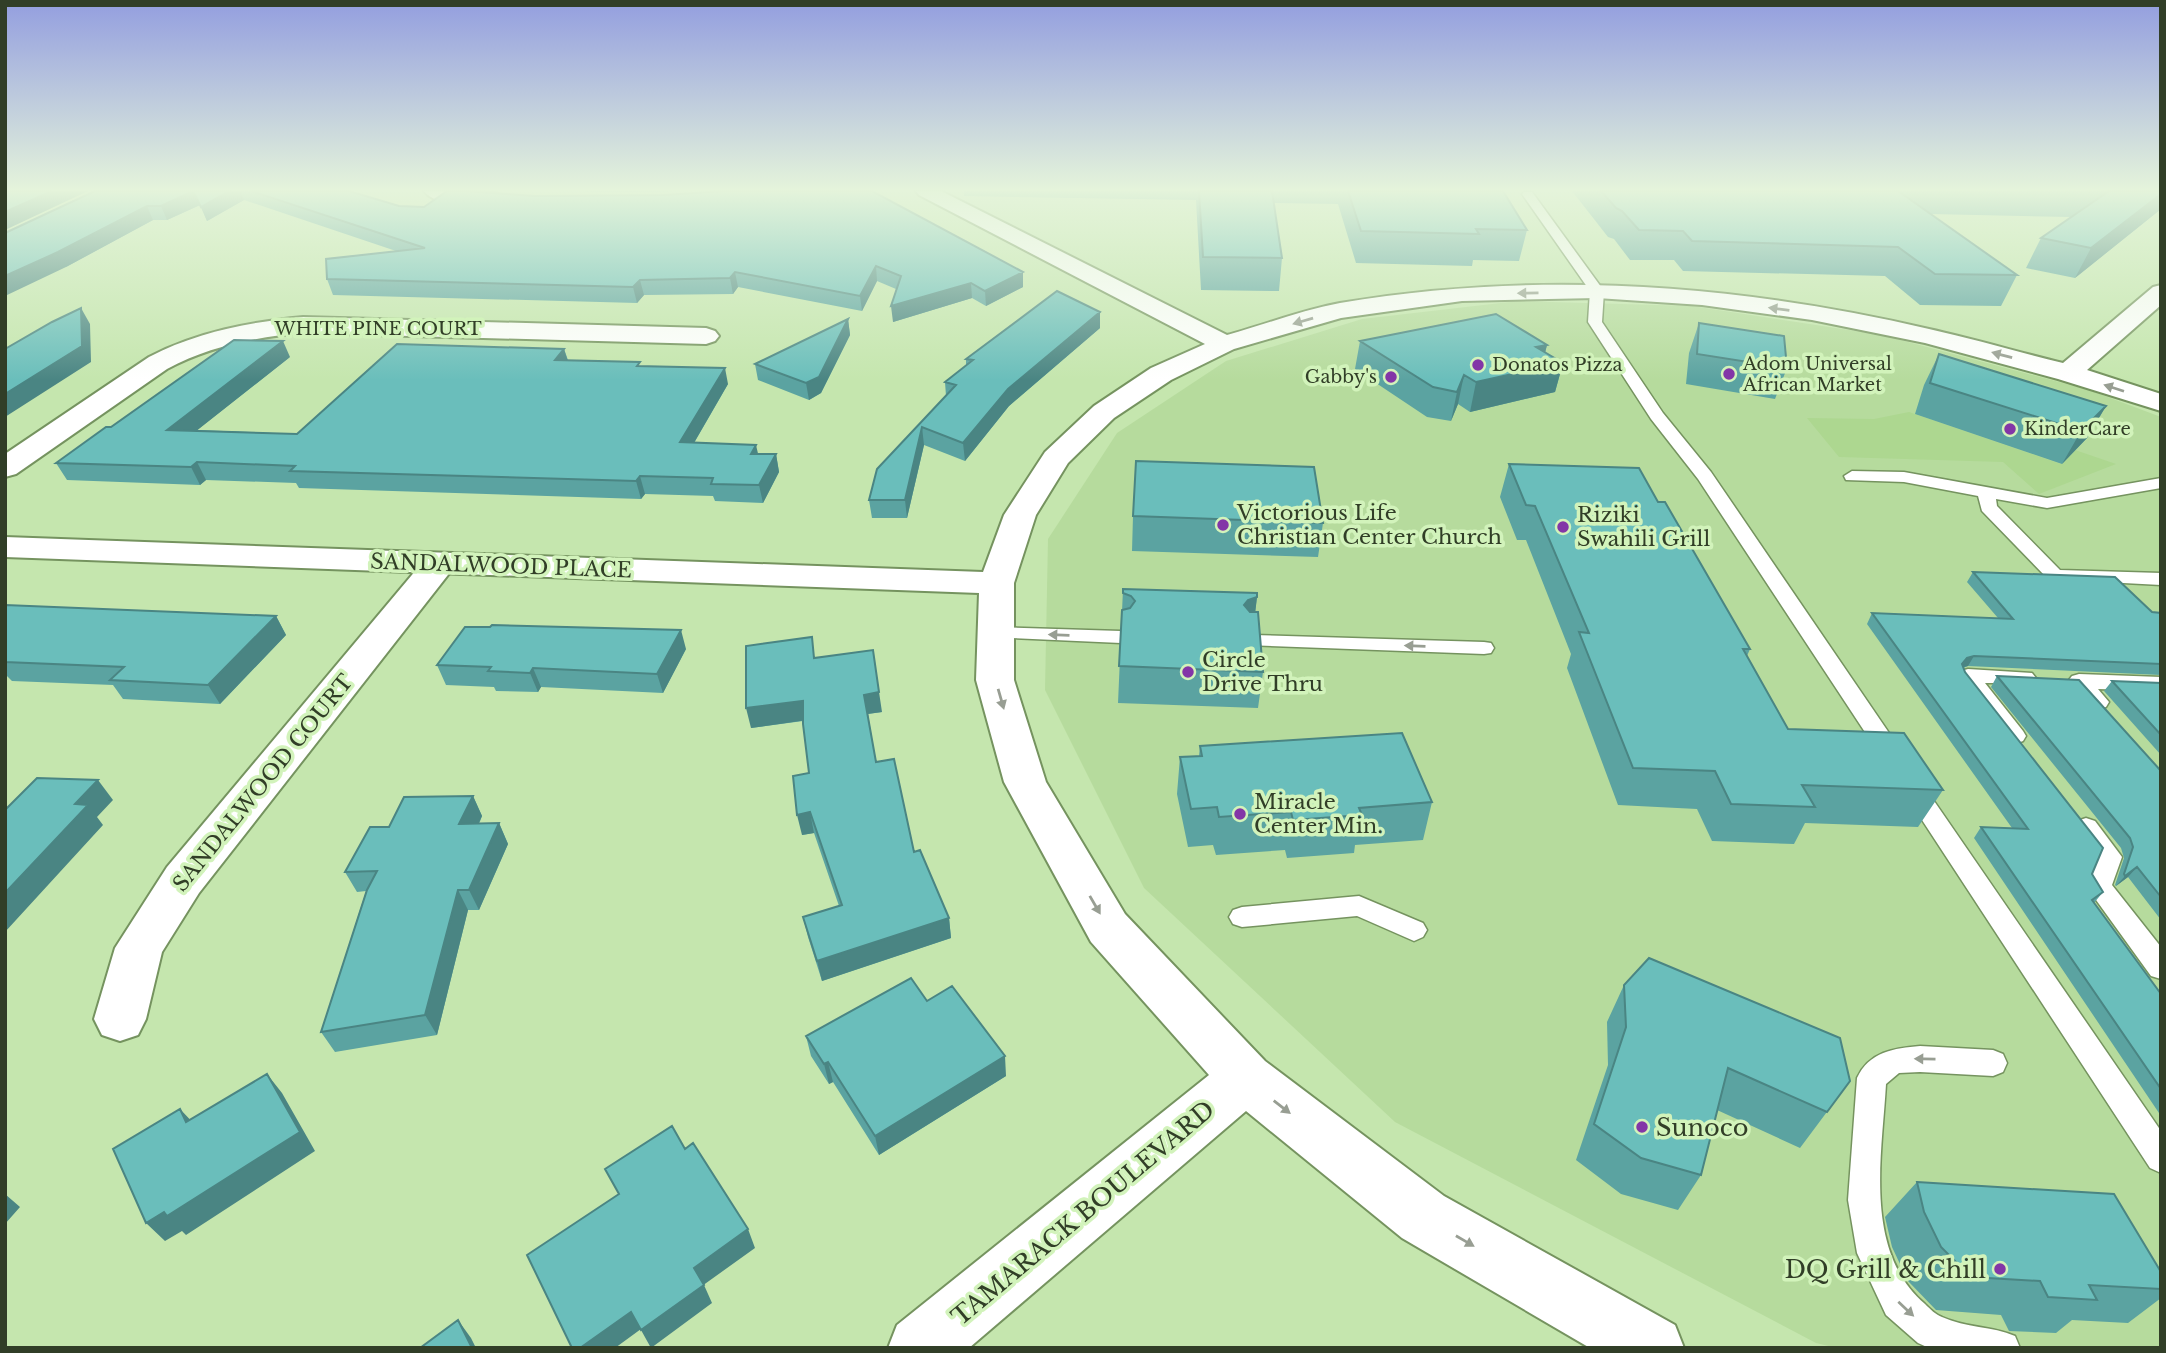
<svg xmlns="http://www.w3.org/2000/svg" width="2166" height="1353" font-family="'Libre Baskerville',serif">
	<rect width="100%" height="100%" fill="#c5e6ae"/>
	<path fill="#b6db9d" d="M1518,301l174,5 190,29 207,55 72,27v931h-324l-21,-5 -421,-221 -251,-234 -99,-198 3,-151 69,-106 109,-72 136,-42z"/>
	<path fill="#add790" d="M1909,412l152,52 14,-14 41,14 -77,30 -36,-32 -164,-5 -32,-39 67,1z"/>
	<g fill="none" stroke-linecap="round" stroke-linejoin="round">
		<defs>
			<path id="service" d="M1524,192h8l72,99 -2,31 61,91 48,59 189,277 3,6 -3,6 -8,2 -8,-2 -186,-282 -47,-60 -63,-97 2,-31 -68,-97z
				M1852,471l52,1 143,26 114,-20v10l-114,20 -51,-9 1,7 63,64 101,3v12l-113,-6 -66,-68 -4,-15 -74,-14 -58,-2 -2,-4z
				M996,627l125,4 7,2 3,4 -3,4 -7,2 -132,-6 -3,-4 3,-4z
				M1253,635l231,7 7,1 3,5 -3,5 -7,1 -238,-9 -3,-4 3,-4z
				M1968,669l64,4 4,5 -4,5h-47l38,48 3,5 -3,5 -8,3 -8,-3 -46,-60 -3,-5 3,-5z
				M2079,674l82,3v14l-63,-2 11,13 -3,5c-17,5 -29,-13 -38,-26l4,-5z
				M1913,780l8,2 240,349v42l-11,-5 -245,-374 -4,-6 4,-6z
				M2086,818l9,3 27,36 -10,28 49,62v32l-10,-3 -65,-90 11,-28 -23,-31 3,-6z
				M1359,896l64,27 4,7 -4,7 -9,4 -57,-25 -115,11 -9,-3 -4,-7 4,-7 9,-3z
				M1920,1046l73,4 10,4 4,9 -4,9 -10,4 -73,-4 -21,1 -13,11c-4,72 -23,167 39,220 5,5 11,11 17,13 24,11 50,9 73,19l5,12h-91l-11,-5 -32,-28 -29,-62 -9,-53 9,-122c12,-26 37,-30 63,-32z"/>
			<path id="minor" d="M424,191l71,2 7,2 3,4 -3,4 -7,2c-20,-1 -58,3 -71,-14z
				M303,317l403,11 9,3 4,5 -4,5 -9,3 -403,-11c-47,4 -93,13 -136,36l-151,105 -11,3v-23l144,-97c48,-25 101,-35 154,-40z
				M439,554l12,3 5,7 -5,7 -252,322 -37,59 -16,67 -8,16 -18,6 -18,-6 -8,-16 21,-71 52,-81 260,-310z"/>
			<path id="tertiary" d="M916,191h25l286,144c37,-10 75,-25 113,-32 196,-33 396,-19 589,26 45,10 89,23 134,34l90,-76 8,-2v20l-74,65 74,24v17l-103,-32 -133,-36 -113,-23 -110,-15 -105,-7 -135,3 -121,17 -107,31 -63,31 -57,38 -46,45 -32,52 -22,68v97l32,102 79,132 140,147 179,135 231,129 9,23h-94l-188,-110 -156,-127 -277,237h-81l9,-23 312,-250 -118,-133 -87,-160 -28,-102 3,-87 -974,-36v-20l978,35 21,-57 41,-63 49,-46 57,-38 54,-24 -286,-149z"/>
		</defs>
		<use href="#service" stroke="#75935f" stroke-width="3"/>
		<use href="#minor" stroke="#75935f" stroke-width="4"/>
		<use href="#tertiary" stroke="#75935f" stroke-width="4"/>
		<use href="#service" fill="#fff" fill-rule="evenodd"/>
		<use href="#minor" fill="#fff" fill-rule="evenodd"/>
		<use href="#tertiary" fill="#fff" fill-rule="evenodd"/>
	</g>
	<path fill="#5ba3a1" d="M95,191h258l-1,1 47,14 25,1 23,-16 576,96 -37,19 -14,-8 -79,24 3,-33 -19,-8 -15,30 -124,-24 -5,7 -89,1 -7,8 -304,-8 -6,-16 69,-28 -152,-51 -37,21 -7,-16 -33,15h-14l-87,47z
		M548,191h151l-68,1z
		M964,191h539l24,39 -8,31 -46,-1 -1,6 -116,-3 -18,-59 -64,-1 8,55 -3,33 -78,-1 -5,-90 -232,-4z
		M1572,191h589v18l-86,69 -49,-10 15,-30 30,-21 -140,-3 86,61 -16,31 -81,-1 -35,-29 -202,-5 -9,-11h-44l-16,-21 -6,-2z
		M1100,312v16l-91,78 -44,55 -41,-16 -17,73h-35l-3,-18 77,-104 -1,-14 21,-16v-7z
		M848,319l2,16 -29,58 -12,7 -51,-20 -3,-16z
		M1699,323l88,45 -12,31 -89,-15 3,-31z
		M1360,341l187,4 -2,8 18,10 -8,29 -85,20 -12,-8 -7,17 -24,-4 -72,-48z
		M564,349l4,11 74,6 86,18 -34,59 64,11h18l3,18 -16,31 -48,-2 -2,-5 -68,-2 -4,5 -342,-11 -3,-5 -90,-3 -6,5 -133,-5 -11,-17 55,-36 179,-70 -93,73 100,4z
		M1939,354l167,52 -19,32 -25,26 -147,-50 9,-29z
		M1509,464l149,38 92,147 -3,7 41,73 155,61 -25,37 -113,-4 -11,21 -82,-3 -15,-32 -79,-4 -51,-137 4,-14 -45,-114h-9l-17,-43z
		M1133,516l190,7 -5,34 -186,-6z
		M1973,572l179,40 9,1v62l-193,-9 -5,2 140,224 -9,11 67,91v122l-187,-278 7,-11 31,1 -145,-204 5,-11 126,5 -31,-36z
		M1123,589l134,8 -2,15 8,60 -5,36 -140,-5z
		M5,605l271,11 10,19 -66,69 -97,-5 -10,-14 -101,-4 -7,-7z
		M686,649l-23,44 -122,-6 -3,5 -42,-1 -2,-4 -48,-2 -9,-20z
		M816,658l66,54 -14,2 8,48 38,90 35,66 2,20 -129,43 -14,-44 -5,-20 36,-11 -25,-73 -12,2 7,-62 -6,-52 -52,7z
		M1997,676l164,96v148l-33,-43 -12,9 -1,-1 9,-27 -3,-10 -130,-161z
		M2112,681l49,2v72l-57,-64z
		M1200,746l232,56 -9,38 -68,5 -1,8 -67,5 -2,-8 -69,5 -3,-10 -25,2 -11,-53 3,-37 19,-1z
		M473,796l9,20 -3,8 20,-1 9,21 -29,66h-11l-31,125 -102,17 -14,-20 45,-141 -9,1 -12,-20 44,-45z
		M1624,985l226,96 -50,67 -83,-38 -16,65 -23,35 -57,-16 -45,-34 32,-95 -1,-43z
		M927,1001l79,75 -127,79 -46,-73 -4,2 -18,-28 -5,-20z
		M1917,1182l244,90v26l-33,25 -56,-3 -16,13 -47,-2 -8,-16 -65,-5 -28,-29 -16,-34 -7,-30z"/>
	<path fill="#4a8583" d="M52,191h36l-83,39v-18z
		M193,191l7,14 -33,15 -6,-14z
		M229,191h11l4,9 -37,21 -6,-14z
		M2161,194v15l-86,69 16,-30z
		M147,206l6,14 -87,47 -61,29v-20z
		M876,266l1,15 -15,30 -2,-15z
		M735,272l3,15 -5,7 -3,-16z
		M1023,272v15l-37,19 -1,-15z
		M640,280l4,15 -7,8 -4,-16z
		M971,283l1,15 -79,24 -2,-16z
		M81,308l9,16 1,38 -86,55v-23z
		M1100,312v16l-91,78 -44,55 -2,-18 45,-54z
		M848,319l2,16 -29,58 -12,7 -3,-17z
		M283,341l7,16 -114,90 -9,-17z
		M1547,345l-6,23 22,-5 -8,29 -85,20 6,-30 60,-35z
		M564,349l5,16 -14,-5z
		M725,368l3,16 -44,76 -4,-18z
		M1464,375l-6,29 -7,17 6,-29z
		M2106,406l-19,32 -25,26 19,-33z
		M922,427l2,18 -17,73 -2,-18z
		M756,445l4,17 -9,-8z
		M776,454l3,18 -16,31 -4,-18z
		M197,462l9,18 -6,5 -9,-18z
		M640,476l5,18 -4,5 -5,-18z
		M1257,597l-4,35 -9,-27 4,-5z
		M276,616l10,19 -66,69 -12,-19z
		M681,630l5,19 -23,44 -6,-19z
		M1974,656l-6,10 -8,2 -4,7 11,-17z
		M533,668l8,19 -3,5 -8,-19z
		M879,692l3,20 -15,2 -3,-19z
		M803,701l4,19 -56,8 -5,-20z
		M98,780l15,20 -16,17 6,8 -98,107v-39l70,-89z
		M473,796l9,20 -13,28 -10,-20z
		M810,812l4,21 -12,2 -5,-20z
		M499,823l9,21 -29,66 -10,-20z
		M2137,867l-9,10 -12,9 9,-10z
		M458,890l10,20 -31,125 -12,-20z
		M949,918l2,20 -129,43 -5,-20z
		M1005,1056l1,20 -127,79 -4,-19z
		M828,1062l5,20 -4,2 -5,-20z
		M267,1074l15,19 33,58 -129,84 -4,-4 -17,10 -19,-18z
		M180,1109l18,19 -12,-6z
		M5,1194l15,13 -15,17z
		M748,1229l7,19 -53,38 -8,-18z
		M704,1285l8,18 -61,45 -10,-18z
		M631,1312l10,17 -26,19h-35z
		M458,1320l13,18 5,10h-4z"/>
	<path fill="#6abebb" stroke="#4a8583" stroke-width="2" d="M5,191h47l-47,21z
		M95,191h134l-28,16 -8,-16 -32,15h-14l-89,46 -53,24v-43z
		M251,191h98l50,15 25,1 23,-16h18l70,5 128,-1 62,-4h147l151,81 -38,19 -14,-8 -80,23 10,-30 -25,-10 -16,30 -125,-24 -5,6 -90,2 -7,7 -306,-8 -1,-20 99,-11z
		M1199,191h73l10,67 -79,-1z
		M1348,191h155l24,39 -51,-1 3,5 -118,-3z
		M1601,191h297l119,84 -82,-1 -37,-27 -206,-6 -9,-10 -44,-1 -17,-19 -6,-3z
		M2109,191h52v3l-70,54 -50,-10z
		M1057,291l43,21 -92,77 -45,54 -41,-16 -17,73h-36l8,-31 79,-84 -11,-3 28,-22 -7,-1z
		M81,308l1,38 -77,48v-45l47,-27z
		M1496,314l51,31 -11,2 27,16 -87,19 -12,-7 -7,17 -24,-5 -73,-46z
		M848,319l-29,58 -13,6 -51,-19z
		M1699,323l85,13 3,32 -90,-14z
		M234,340l49,1 -116,89 130,4 100,-90 167,5 -9,11 85,2 -3,4 88,2 -45,74 76,3 -5,9h25l-17,31 -48,-1 2,-6 -73,-2 -4,5 -346,-10 5,-5 -98,-4 -6,5 -135,-4 50,-36h5z
		M1939,354l167,52 -25,25 -151,-48z
		M1136,461l178,6 9,56 -190,-7z
		M1509,464l130,4 19,34h7l85,147h-7l45,80 116,4 39,57 -141,-5 13,22 -84,-3 -16,-33 -82,-3 -54,-136 10,1 -54,-127 -9,-1z
		M1973,572l142,5 37,35 9,1v51l-187,-8 -7,2 -5,6 3,8 138,176 -11,26 11,18 -11,8 69,94v95l-180,-262 47,2 -156,-216 141,6z
		M1123,589l134,4v4l-9,3 -4,5 6,7h8l5,60 -144,-6 3,-56 8,-2 5,-7 -4,-5 -8,-3z
		M5,605l271,11 -68,69 -98,-5 14,-13 -119,-5z
		M492,625l189,5 -24,44 -124,-6 -3,5 -42,-2 3,-4 -54,-2 28,-38h25z
		M812,637l2,21 59,-8 6,42 -15,3 12,67 18,-3 20,93 6,-2 29,68 -132,43 -14,-44 39,-12 -32,-93 -13,3 -4,-39 16,-3 -6,-49v-23l-57,7v-62z
		M1997,676l82,4 82,91v126l-24,-30 -12,9 -1,-2 9,-27 -3,-9z
		M2112,681l49,2v52z
		M1402,733l30,69 -73,6 3,7 -69,5 -2,-8 -72,5 -2,-10 -26,2 -11,-52 22,-1 -2,-10z
		M37,778l61,2 -23,24 13,1 -83,88v-83z
		M473,796l-14,28 40,-1 -30,67h-11l-33,125 -104,17 46,-142 10,-19 -32,1 25,-45h19l15,-30z
		M1649,958l191,80 10,43 -23,31 -99,-44 -27,107 -60,-17 -47,-34 32,-97 -2,-42z
		M911,978l16,23 25,-15 53,70 -130,80 -47,-74 -4,2 -18,-28z
		M267,1074l33,58 -133,84 -3,-4 -18,11 -33,-74 67,-40 6,13z
		M672,1126l13,23 8,-6 55,86 -54,39 10,17 -63,45 -10,-18 -51,36h-8l-45,-93 92,-61 -14,-25z
		M1917,1182l197,12 47,78v17l-72,-4 8,15 -49,-3 -8,-16 -69,-4 -30,-30 -17,-35z
		M458,1320l14,28h-52z"/>
	<defs><path id="oneway-solid" d="M-6-.8H1V-3.2L6.5 0L1 3.2V.8H-6Z" transform="scale(1.75)"/></defs>
	<g fill="#989e93">
		<use href="#oneway-solid" transform="translate(1528 293) rotate(179)"/>
		<use href="#oneway-solid" transform="translate(1779 309) rotate(-173)"/>
		<use href="#oneway-solid" transform="translate(1303 321) rotate(164)"/>
		<use href="#oneway-solid" transform="translate(2002 355) rotate(-165)"/>
		<use href="#oneway-solid" transform="translate(2114 388) rotate(-162)"/>
		<use href="#oneway-solid" transform="translate(1059 635) rotate(-178)"/>
		<use href="#oneway-solid" transform="translate(1415 646) rotate(-178)"/>
		<use href="#oneway-solid" transform="translate(1001 699) rotate(74)"/>
		<use href="#oneway-solid" transform="translate(1095 905) rotate(60)"/>
		<use href="#oneway-solid" transform="translate(1925 1059) rotate(-179)"/>
		<use href="#oneway-solid" transform="translate(1282 1107) rotate(38)"/>
		<use href="#oneway-solid" transform="translate(1465 1241) rotate(30)"/>
		<use href="#oneway-solid" transform="translate(1906 1309) rotate(43)"/>
	</g>
	<linearGradient id="sky" x2="0" y2="1"><stop stop-color="#939edf"/><stop offset="0.5" stop-color="#e5f4db"/><stop offset="1" stop-color="#e5f4db" stop-opacity="0"/></linearGradient>
	<rect width="2166" height="380" fill="url(#sky)"/>
	<g fill="#8336a7" stroke="#d2f3bb" stroke-width="2.5">
		<circle cx="1478" cy="365" r="7"/>
		<circle cx="1729" cy="374" r="7"/>
		<circle cx="1391" cy="377" r="7"/>
		<circle cx="2010" cy="429" r="7"/>
		<circle cx="1223" cy="525" r="7"/>
		<circle cx="1563" cy="527" r="7"/>
		<circle cx="1188" cy="672" r="7"/>
		<circle cx="1240" cy="814" r="7"/>
		<circle cx="1642" cy="1127" r="7"/>
		<circle cx="2000" cy="1269" r="7"/>
	</g>
	<g text-anchor="middle" dominant-baseline="central" stroke-width="7" stroke-linejoin="round" paint-order="stroke">
		<g font-size="18" fill="#313e27" stroke="#d2f3bb">
			<text x="378" y="329">WHITE PINE COURT</text>
		</g>
		<g font-size="18" fill="#313e27" stroke="#d2f3bb" text-anchor="start">
			<text x="1743" y="364">Adom Universal<tspan x="1743" dy="21">African Market</tspan></text>
			<text x="1492" y="365">Donatos Pizza</text>
			<text x="1377" y="377" text-anchor="end">Gabby's</text>
			<text x="2024" y="429">KinderCare</text>
		</g>
		<g font-size="21" fill="#313e27" stroke="#d2f3bb" text-anchor="start">
			<text x="1237" y="513">Victorious Life<tspan x="1237" dy="24">Christian Center Church</tspan></text>
			<text x="1577" y="515">Riziki<tspan x="1577" dy="24">Swahili Grill</tspan></text>
			<text x="1202" y="660">Circle<tspan x="1202" dy="24">Drive Thru</tspan></text>
			<text x="1254" y="802">Miracle<tspan x="1254" dy="24">Center Min.</tspan></text>
		</g>
		<g font-size="21" fill="#313e27" stroke="#d2f3bb">
			<text transform="translate(501 566) rotate(2)">SANDALWOOD PLACE</text>
			<text transform="translate(263 783) rotate(-51)">SANDALWOOD COURT</text>
		</g>
		<g font-size="24" fill="#313e27" stroke="#d2f3bb" text-anchor="start">
			<text x="1656" y="1127">Sunoco</text>
			<text x="1986" y="1269" text-anchor="end">DQ Grill &amp; Chill</text>
		</g>
		<g font-size="24" fill="#313e27" stroke="#d2f3bb">
			<text transform="translate(1083 1213) rotate(-40)">TAMARACK BOULEVARD</text>
		</g>
	</g>
	<rect width="2166" height="1353" fill="none" stroke="#313e27" stroke-width="14"/>
</svg>
